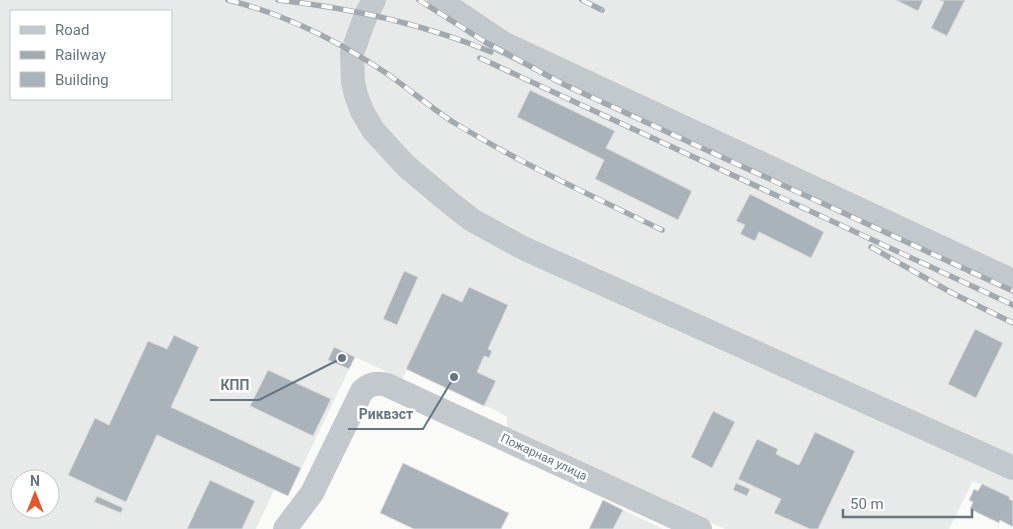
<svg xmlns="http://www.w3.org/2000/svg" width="1013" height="529" font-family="Roboto,sans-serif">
	<rect width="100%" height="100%" fill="#fafaf8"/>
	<path fill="#e8e9e9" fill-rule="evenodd" d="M0,0h1013v501l-4,-2 1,-2 -37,-16 -24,48h-224l-218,-101v-11l-8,-5 -92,-42 -5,9 -47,-22 -67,139 -14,-6 -18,39h-256zM11,11h160v88h-160zM20,479h30v30h-30z
		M603,500l20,10 40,19h-74z"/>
	<path fill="#aab3b9" stroke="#dcdcda" d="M896,0h27l-5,11z
		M939,0h26l-18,36 -16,-8 13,-26z
		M530,90l85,41 -9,17 86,43 -14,29 -83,-41 9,-19 -87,-43z
		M750,194l74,38 -13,26 -52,-26 -4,9 -15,-7 5,-9 -9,-4z
		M404,271l14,6 -21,48 -14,-6z
		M469,287l39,18 -20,44 4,2 -3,7 -5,-2 -7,16 19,9 -12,25 -78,-37 36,-76 20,9z
		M975,329l28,14 -27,55 -28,-14z
		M174,335l25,12 -28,60 130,61 -13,28 -131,-61 -31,67 -58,-27 27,-57 14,7 39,-84 19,8z
		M334,347l21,10 -6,12 -21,-9z
		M268,370l63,29 -18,37 -63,-30z
		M713,411l22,11 -23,46 -21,-11z
		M815,432l40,19 -37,78h-8l-36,-16 7,-14 -43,-20 19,-40 21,10 -2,5 23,11z
		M403,463l106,50 -8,16h-87l-34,-16z
		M210,480l45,21 -13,28h-55z
		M736,483l14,6 -3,7 -14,-6z
		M982,484l28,13 -1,2 4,2v26l-13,-7 -1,3 -29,-14 3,-7 -4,-2 5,-11 4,2z
		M97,496l26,12 -2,5 -27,-11z
		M603,500l20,10 -10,19h-24z"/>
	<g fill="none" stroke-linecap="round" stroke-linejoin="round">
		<path stroke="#c3c8cc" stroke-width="24" d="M374,0l-8,15 -14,38 1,29 3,13 6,16 11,19 33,36 43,36 23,18 51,28 490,220
			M439,0l64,43 510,238
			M285,529l27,-36 50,-102c7,-7 16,-9 25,-6l313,144"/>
		<defs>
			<path id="rail" d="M228,0c56,14 110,41 158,73 23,16 44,34 67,49 67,41 139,74 209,108
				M278,0c72,8 146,24 213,52
				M419,0l66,42 80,43 448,206
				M582,0l20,10
				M480,58l533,247
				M871,247l81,46 61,30"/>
		</defs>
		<use href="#rail" stroke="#a2aab0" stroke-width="5.5"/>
		<use href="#rail" stroke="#fff" stroke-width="4" stroke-dasharray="11" stroke-linecap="butt"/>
	</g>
	<g text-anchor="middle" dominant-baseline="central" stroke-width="5" stroke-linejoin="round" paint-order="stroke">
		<g font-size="12" fill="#657683" stroke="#fff">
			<text transform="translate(544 457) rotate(25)">Пожарная улица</text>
		</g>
	</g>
	<path fill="none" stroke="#657683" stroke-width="2" d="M342 358L259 400H210M454 377L423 429H348"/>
	<g fill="#657683" stroke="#fff" stroke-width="2">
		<circle cx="342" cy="358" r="5"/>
		<circle cx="454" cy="377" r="5"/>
	</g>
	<g font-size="14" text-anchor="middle" font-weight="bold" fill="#657683" stroke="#fff" stroke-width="5" stroke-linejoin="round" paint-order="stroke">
		<text x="235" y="390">КПП</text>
		<text x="386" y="419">Риквэст</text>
	</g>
	<rect x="10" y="10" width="162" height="90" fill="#ffffff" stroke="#c1c8cd"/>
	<rect x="20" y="26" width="25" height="8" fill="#c3c8cc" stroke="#c1c8cd"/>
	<text x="55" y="35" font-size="15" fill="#657683">Road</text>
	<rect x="20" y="51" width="25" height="8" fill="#a2aab0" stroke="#c1c8cd"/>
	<text x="55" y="60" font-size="15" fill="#657683">Railway</text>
	<rect x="20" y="72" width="25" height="15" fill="#aab3b9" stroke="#c1c8cd"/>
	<text x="55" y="85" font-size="15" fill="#657683">Building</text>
	<g transform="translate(35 494)"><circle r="24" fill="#ffffff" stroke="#c1c8cd"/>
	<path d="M0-4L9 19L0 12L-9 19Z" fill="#e4572e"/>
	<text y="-8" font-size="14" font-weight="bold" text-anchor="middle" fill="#657683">N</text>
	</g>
	<path d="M843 509v8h129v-8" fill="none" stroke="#657683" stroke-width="2.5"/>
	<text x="850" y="509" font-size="15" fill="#657683" stroke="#ffffff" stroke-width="4" paint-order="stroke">50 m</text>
</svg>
